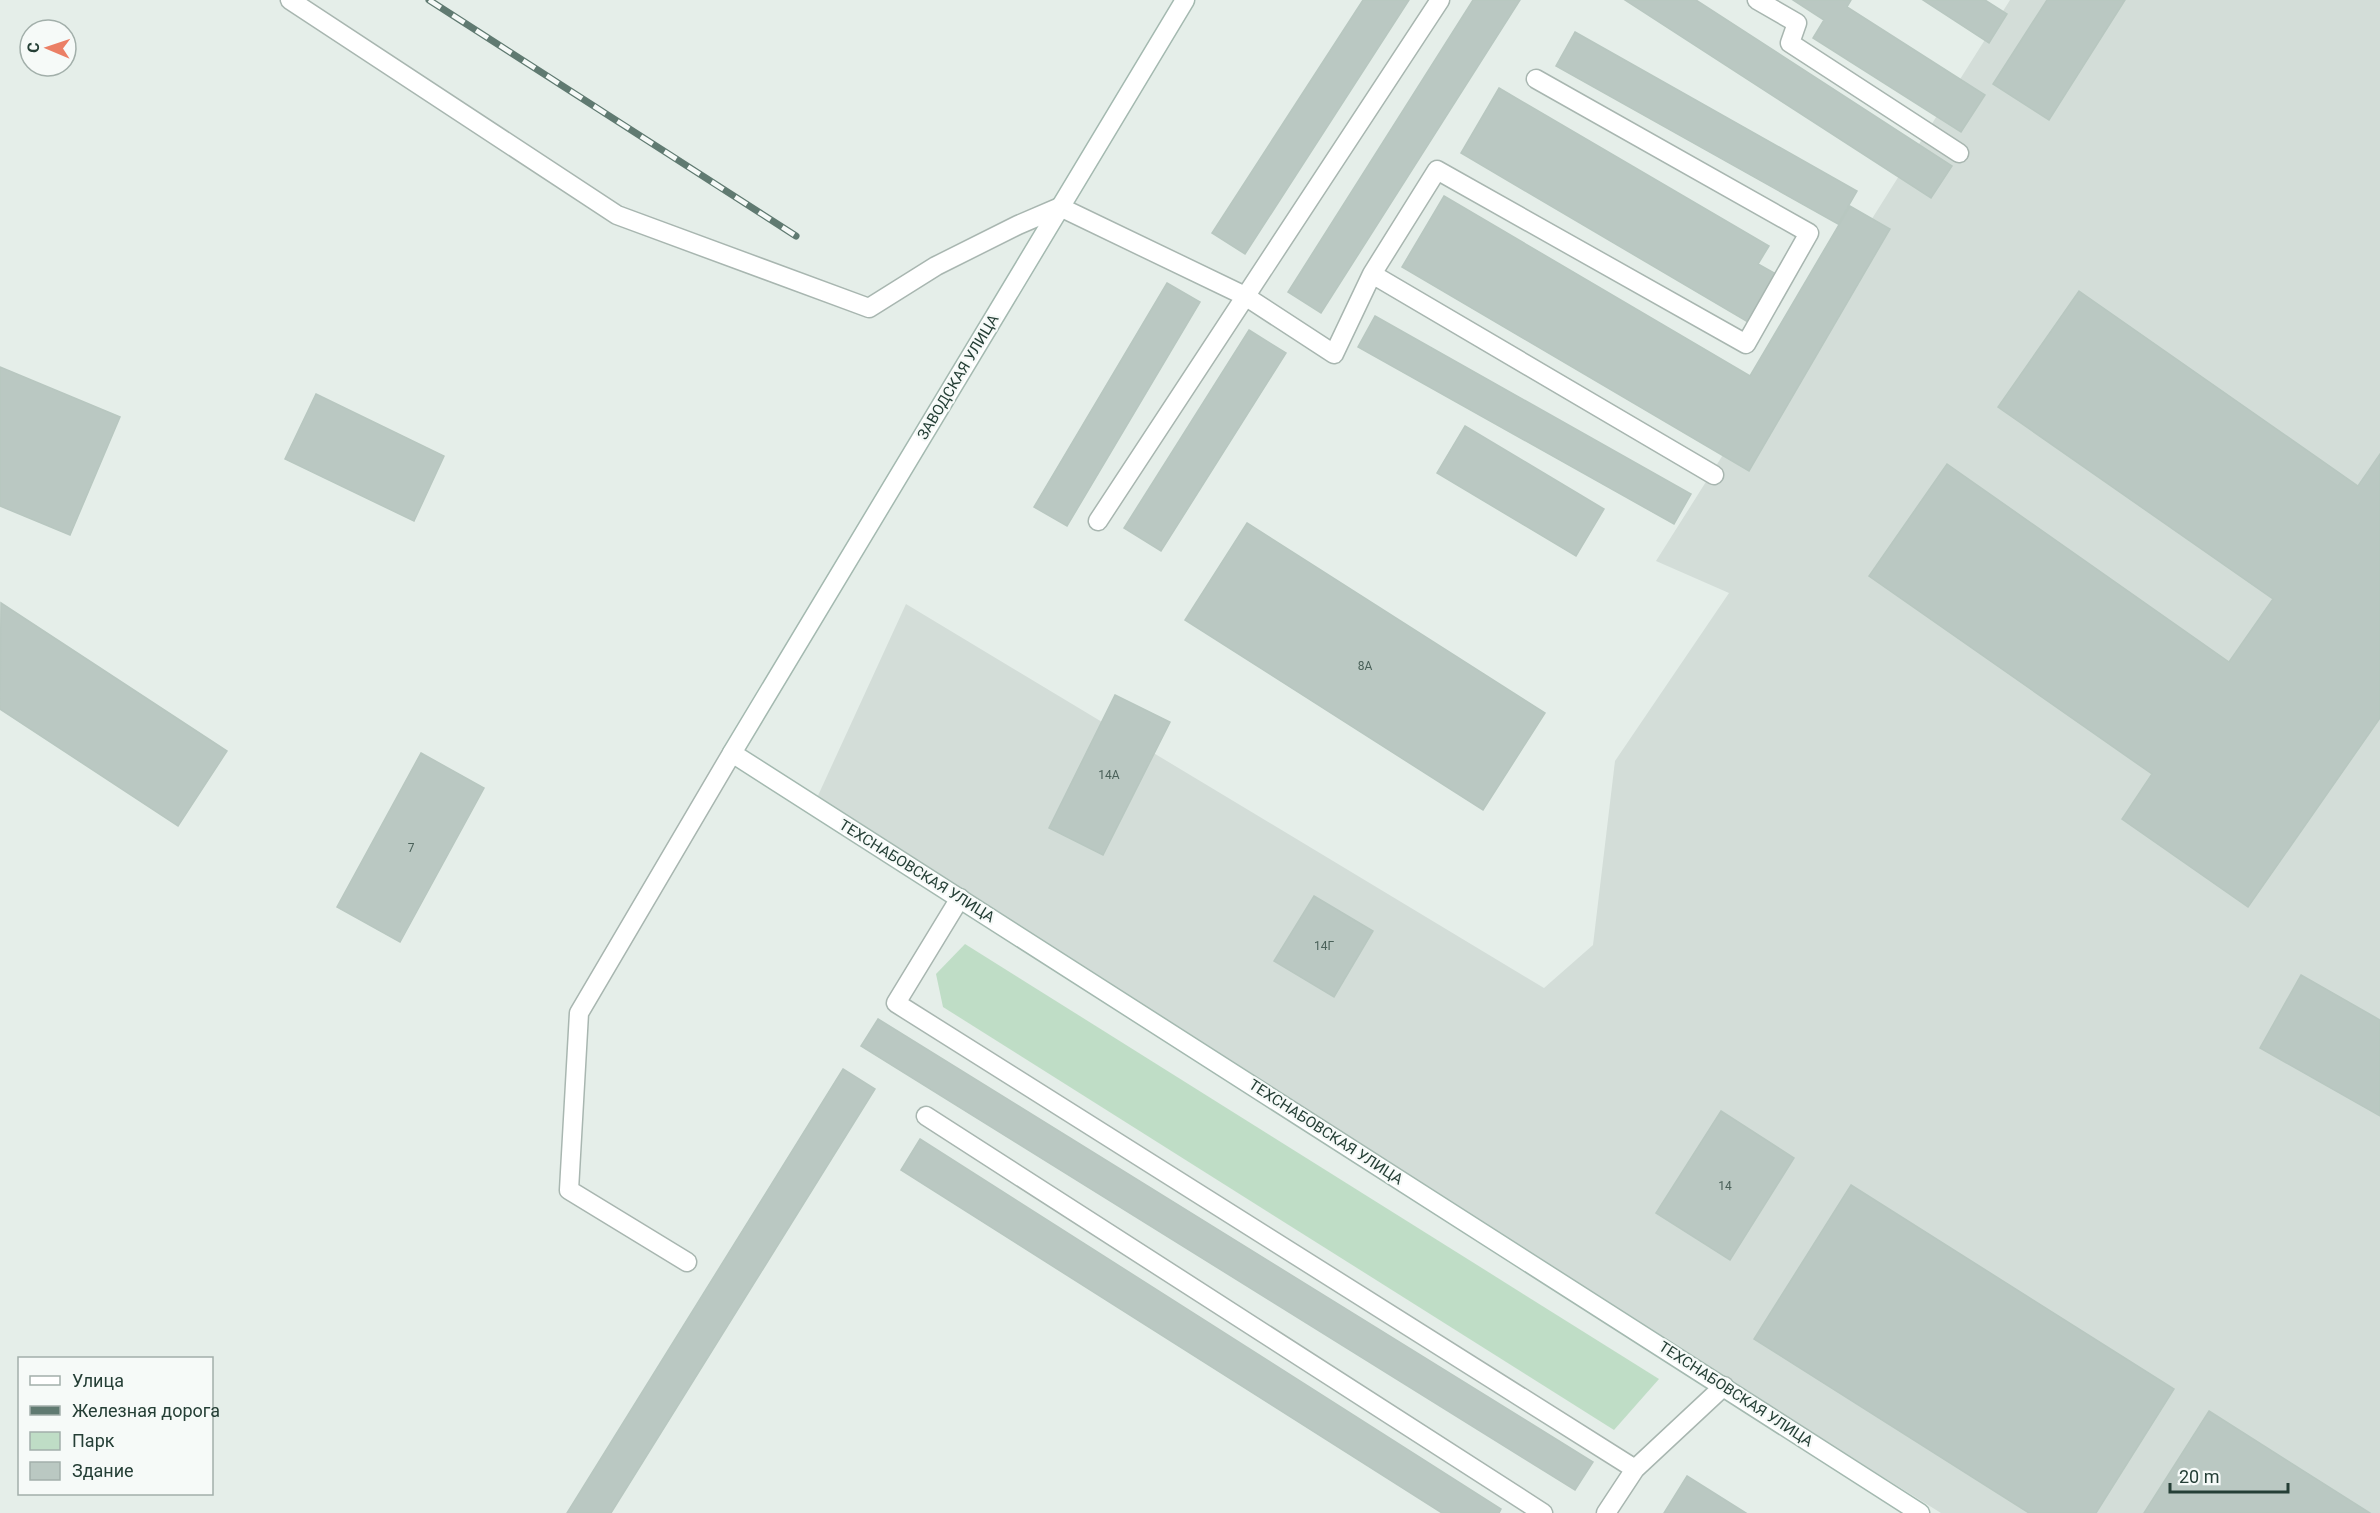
<svg xmlns="http://www.w3.org/2000/svg" width="2380" height="1513" font-family="Roboto,sans-serif">
	<rect width="100%" height="100%" fill="#e5eee9"/>
	<path fill="#d3ddd8" d="M2010,0h370v1513h-439l-1131,-700 96,-209 638,384 49,-43 22,-184 114,-168 -73,-32z"/>
	<path fill="#bfddc6" d="M965,944l694,435 -45,51 -671,-423 -7,-33z"/>
	<path fill="#bac8c2" stroke="#b8c7c0" stroke-width="1.5" d="M1363,0h46l-164,254 -33,-21z
		M1473,0h47l-199,313 -33,-21z
		M1625,0h71l256,166 -21,32z
		M1793,0h58l-4,7 138,88 -24,37 -148,-94 11,-18z
		M1923,0h62l22,14 -18,29z
		M2047,0h78l-76,120 -56,-36z
		M1575,32l282,159 -19,33 -282,-158z
		M1499,88l270,158 -11,18 18,10 -28,48 -287,-169z
		M1444,196l306,180 100,-170 40,23 -141,242 -347,-204z
		M1167,283l33,19 -133,224 -33,-19z
		M2079,291l279,195 22,-32v264l-132,189 -126,-88 30,-45 -283,-198 78,-112 282,198 44,-63 -275,-192z
		M1375,316l316,178 -17,30 -316,-177z
		M1249,330l37,23 -125,198 -37,-23z
		M0,367l120,50 -50,118 -70,-29z
		M316,394l128,62 -30,65 -129,-62z
		M1465,426l139,83 -28,47 -139,-83z
		M1247,523l298,190 -62,97 -298,-190z
		M1,603l226,148 -49,75 -178,-117z
		M1115,695l55,27 -67,133 -54,-27z
		M421,753l63,35 -84,154 -63,-35z
		M1314,896l59,35 -39,66 -60,-36z
		M2301,975l79,45v96l-120,-68z
		M878,1019l715,443 -18,28 -714,-444z
		M843,1069l32,20 -264,424h-44z
		M1721,1111l73,47 -64,102 -74,-47z
		M920,1139l581,370 -2,4h-57l-541,-343z
		M1851,1185l323,204 -78,124h-67l-275,-174z
		M2209,1411l161,102h-226z
		M1687,1476l59,37h-82z"/>
	<g fill="none" stroke-linecap="round" stroke-linejoin="round">
		<defs>
			<path id="lane" d="M290,0l327,215 252,93 67,-42 82,-41 42,-18 185,89 89,58 38,-80 342,201
				M1757,0l40,23 -7,20 169,110
				M1372,274l65,-104 309,174 63,-111 -273,-154
				M1098,521l342,-521
				M960,898l-64,105 739,466
				M926,1116l617,397
				M687,1262l-118,-72 10,-177 153,-260
				M1606,1513l29,-44 89,-83"/>
			<path id="secondary" d="M1185,0l-453,753 1188,760"/>
		</defs>
		<use href="#lane" stroke="#a8b6b0" stroke-width="21"/>
		<use href="#secondary" stroke="#a4b9b0" stroke-width="21"/>
		<use href="#lane" stroke="#fff" stroke-width="18"/>
		<use href="#secondary" stroke="#fff" stroke-width="18"/>
		<defs>
			<path id="rail" d="M429,0l367,236"/>
		</defs>
		<use href="#rail" stroke="#607a71" stroke-width="7"/>
		<use href="#rail" stroke="#f6faf8" stroke-width="4.5" stroke-dasharray="14" stroke-linecap="butt"/>
	</g>
	<g text-anchor="middle" dominant-baseline="central" stroke-width="4.5" stroke-linejoin="round" paint-order="stroke">
		<g font-size="12" fill="#4a6159">
			<text x="1365" y="666">8А</text>
			<text x="1109" y="775">14А</text>
			<text x="411" y="848">7</text>
			<text x="1324" y="946">14Г</text>
			<text x="1725" y="1186">14</text>
		</g>
		<g font-size="15" fill="#253f36" stroke="#f6faf8">
			<text transform="translate(958 377) rotate(-59)">ЗАВОДСКАЯ УЛИЦА</text>
			<text transform="translate(917 871) rotate(32)">ТЕХСНАБОВСКАЯ УЛИЦА</text>
			<text transform="translate(1326 1132) rotate(33)">ТЕХСНАБОВСКАЯ УЛИЦА</text>
			<text transform="translate(1736 1394) rotate(33)">ТЕХСНАБОВСКАЯ УЛИЦА</text>
		</g>
	</g>
	<rect x="18" y="1357" width="195" height="138" fill="#f6faf8" stroke="#a2afaa" stroke-width="1.5"/>
	<rect x="30" y="1376" width="30" height="9" fill="#ffffff" stroke="#a2afaa" stroke-width="1.5"/>
	<text x="72" y="1387" font-size="18" fill="#253f36">Улица</text>
	<rect x="30" y="1406" width="30" height="9" fill="#607a71" stroke="#a2afaa" stroke-width="1.5"/>
	<text x="72" y="1417" font-size="18" fill="#253f36">Железная дорога</text>
	<rect x="30" y="1432" width="30" height="18" fill="#bfddc6" stroke="#a2afaa" stroke-width="1.5"/>
	<text x="72" y="1447" font-size="18" fill="#253f36">Парк</text>
	<rect x="30" y="1462" width="30" height="18" fill="#bac8c2" stroke="#a2afaa" stroke-width="1.5"/>
	<text x="72" y="1477" font-size="18" fill="#253f36">Здание</text>
	<g transform="translate(48 48) rotate(272)"><circle r="28" fill="#f6faf8" stroke="#a2afaa" stroke-width="1.5"/>
	<path d="M0-4.5L10 22L0 15L-10 22Z" fill="#eb7f65"/>
	<text y="-9" font-size="16" font-weight="bold" text-anchor="middle" fill="#253f36">С</text>
	</g>
	<path d="M2170 1483v9h118v-9" fill="none" stroke="#253f36" stroke-width="3"/>
	<text x="2179" y="1483" font-size="18" fill="#253f36" stroke="#f6faf8" stroke-width="4.5" paint-order="stroke">20 m</text>
</svg>
